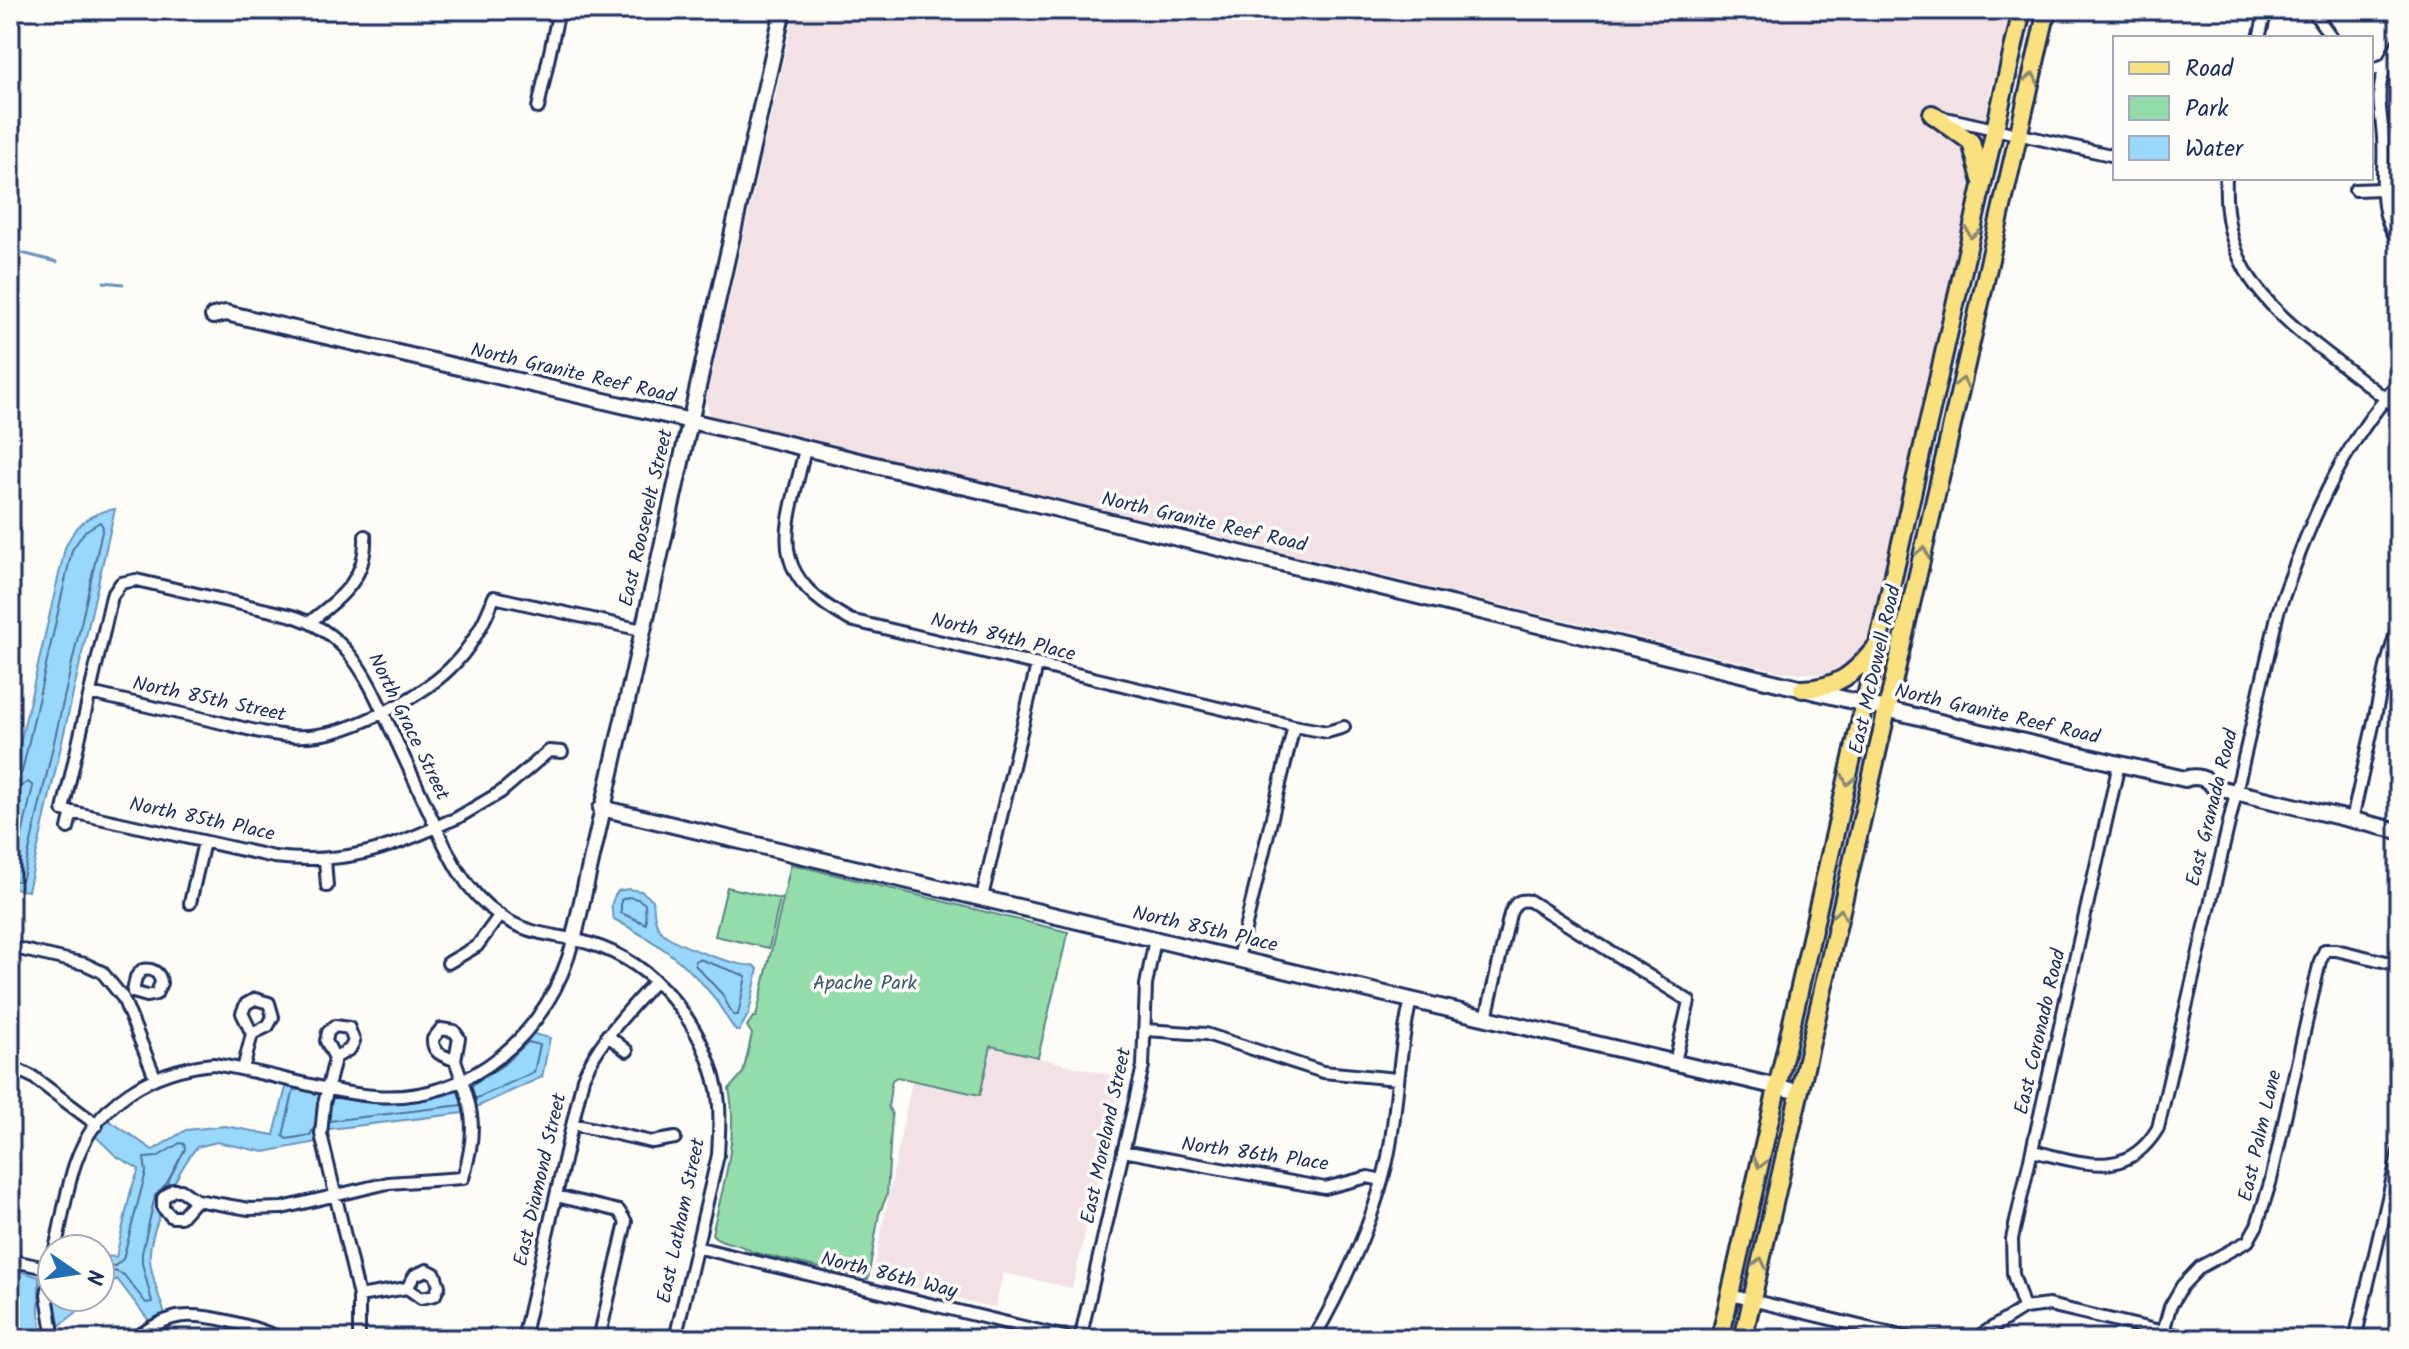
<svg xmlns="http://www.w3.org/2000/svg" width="2409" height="1349" font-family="Kalam,sans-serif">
	<rect width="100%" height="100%" fill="#fdfcf7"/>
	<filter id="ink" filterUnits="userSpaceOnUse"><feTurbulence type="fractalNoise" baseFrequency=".0125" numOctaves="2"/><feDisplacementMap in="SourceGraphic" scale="16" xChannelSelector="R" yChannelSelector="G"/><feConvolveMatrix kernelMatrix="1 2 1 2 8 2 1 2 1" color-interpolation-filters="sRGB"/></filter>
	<g filter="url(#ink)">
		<path fill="#f3e2e5" d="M795,10h1216l-22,88 -4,38 -112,495 -10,23 -27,21 -53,-3 -1073,-257 -4,-15z
			M991,1046l131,32 -50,210 -69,-15 -8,35 -123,-31 40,-196 68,14z"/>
		<path fill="#94dcaa" stroke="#588684" stroke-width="2" d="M791,864l277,68 -30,125 -47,-11 -11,49 -83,-18 -5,3 -4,27 4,7 -5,81 -8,19 -11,65 -116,-27c-11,-10 -31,-7 -40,-18 11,-47 27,-97 17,-145l14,-16 9,-39 -5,-8 6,-9h3z
			M727,887l53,12 -11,49 -54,-12z"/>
		<path fill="#99d8fa" stroke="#6794bc" stroke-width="2" d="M115,509l-87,382 -18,-4v-100l55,-239c9,-22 26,-36 50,-39z
			M628,889l13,2 12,9c1,10 1,22 7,30 9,13 79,38 93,35l5,4 -9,44 -10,18h-3c-9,-11 -15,-25 -24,-36 -29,-36 -58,-54 -98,-76 -4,-11 -3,-19 4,-28z
			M526,1032l24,6 -8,39 -70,32v3l-151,18 1,11 -58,11 -47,-10 -20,5c-18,21 -50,86 -47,113 2,20 11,41 17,60l-14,6 -36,-47 -17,14v-37l16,1 15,-67 8,-21 -23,-13 -24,-23 12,-16 49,33 33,-20 39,-4 49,9 14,-56 101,17 74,-14z
			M10,1268l29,9v36l4,26h-33z
			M52,1297h43l-43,35z"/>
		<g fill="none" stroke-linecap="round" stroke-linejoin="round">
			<path stroke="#4d739c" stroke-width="2" d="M10,779l7,-1 5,-6 50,-222 13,-19 15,-9 3,5 -80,351 -4,3 -9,-1
				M10,789l8,-1 10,-6 5,4 -18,81 -5,3
				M628,897l10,2 7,5 1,20 -25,-11v-13z
				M699,959l47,17 -8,39h-5l-11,-21 -27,-29v-4z
				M471,1086l32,-21 25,-23 12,3 -6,27 -59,27
				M306,1091l-10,-2 -3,3 -10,44 4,3 23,-4 5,-9
				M335,1097c44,10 81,8 123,-6
				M329,1121l133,-16
				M100,1264l15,2 8,-7 23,-87 -2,-14 13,-1 23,-14 4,1 1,5 -18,34 -12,13 -13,57v10l10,39 -6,1 -22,-28 -9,-4 -15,12"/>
			<path stroke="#6794bc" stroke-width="3" d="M10,250l47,12
				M104,282l19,2"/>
			<defs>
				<path id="street" d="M2312,10l20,28
					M2259,38l7,-28
					M2399,41c-7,13 -14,25 -18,40 -4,20 1,37 2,57 3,38 -9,70 16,104
					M2371,71l15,-7
					M538,108l21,-98
					M1941,117l174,39
					M2226,178c-4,85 37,126 99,174 25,19 49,38 74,57
					M2355,190l26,-1
					M2384,202l15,-3
					M805,449c-18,82 -43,122 45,171l444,106 33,6 17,-5
					M310,622c31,-25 57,-43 55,-86
					M90,693c41,9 83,19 124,28 26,6 52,14 78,15 32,2 59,-8 88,-22 57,-27 92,-56 114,-117l148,33
					M562,752l-13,-1 -48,41 -44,26 -7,3h-1c-60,29 -108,44 -175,36l-211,-47 49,-214 9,-13 15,-3 153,35c55,15 76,57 98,106l44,95c17,38 33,75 68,99 34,23 57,18 92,29 64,19 112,80 126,145 4,22 2,44 1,66l-43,184
					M2352,820l34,-153 13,-45
					M68,828l4,-16
					M325,860l2,26
					M982,897l55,-232
					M190,903l14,-61
					M10,947l75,17 17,8 21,26 32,79
					M1238,958l56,-232
					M448,963l29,-17 23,-31
					M142,970c10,-2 18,2 19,13l-5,11 -9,2 -14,-4 3,-15z
					M255,999l14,4 4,14 -5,9 -16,8 -10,-21 4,-9z
					M1486,1018l24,-104c5,-11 8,-15 20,-13l159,100 -14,61
					M335,1026l14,2 5,13 -4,8 -15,9 -9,-17 2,-9z
					M441,1029l13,2 5,7 -4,22c-12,-4 -23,-7 -22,-21z
					M1146,1030l60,4 117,38 74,7
					M607,1035l20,16
					M335,1058l-11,46 -3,30 38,162v43
					M10,1066l23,11 64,48
					M243,1069l9,-35
					M573,1124l79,18 23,-4
					M1123,1151l202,37 43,-11 14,3
					M2032,1151c50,11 94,31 126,-23l120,-516c28,-81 62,-165 121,-229
					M173,1190h8l15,10 -15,17h-9l-9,-9v-10z
					M556,1196l63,15 7,11 -27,117
					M196,1200l53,9 33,-1 106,-25 75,-5c16,-51 9,-70 -8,-118
					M696,1247l377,92
					M55,1249c7,-28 11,-58 20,-85 21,-62 76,-94 138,-100 54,8 107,27 161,32 97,8 176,-64 199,-155
					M10,1260l40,9
					M52,1262l-5,33 7,44
					M427,1270l8,4 4,12 -4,9 -14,3 -14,-10 8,-13z
					M1730,1295l184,44
					M359,1296l48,-8
					M2024,1308l-11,-34 -1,-35 107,-475
					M134,1339c13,-9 24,-17 39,-21 27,-8 83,9 109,21
					M523,1339l60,-261c16,-38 45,-66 72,-97
					M1080,1339l63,-273 3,-81 9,-46
					M1313,1339c31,-52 67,-133 77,-193 8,-49 9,-98 21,-146
					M1933,1339h32
					M1974,1339l50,-31 25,-3 145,34
					M2161,1339l9,-32 12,-21 18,-19 48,-26 9,-16 14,-45 49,-219 5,-11h11l63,15
					M2355,1339l44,-188"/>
				<path id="secondary" d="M213,316l13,-3 525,122 1230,297 204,47c11,-4 22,-1 29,8l185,44
					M601,808l1198,284
					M573,941l210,-931"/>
				<path id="primary" d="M1932,114l39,28 10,37
					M1802,689c36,-1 52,-15 74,-42
					M1720,1339l302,-1329
					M1743,1339l304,-1329"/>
			</defs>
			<use href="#street" stroke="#1b2f5e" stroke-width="16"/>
			<use href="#secondary" stroke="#1b2f5e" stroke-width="20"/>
			<use href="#primary" stroke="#1b2f5e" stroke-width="22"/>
			<use href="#street" stroke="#fdfcf7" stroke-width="10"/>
			<use href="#secondary" stroke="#fdfcf7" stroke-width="14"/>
			<use href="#primary" stroke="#fae180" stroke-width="16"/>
		</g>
		<defs><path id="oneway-chevron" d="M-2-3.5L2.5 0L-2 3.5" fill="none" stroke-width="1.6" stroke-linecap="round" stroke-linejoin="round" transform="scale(2)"/></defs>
		<g stroke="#8a886f">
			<use href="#oneway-chevron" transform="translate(2032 78) rotate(-77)"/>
			<use href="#oneway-chevron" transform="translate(1972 233) rotate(103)"/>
			<use href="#oneway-chevron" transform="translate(1962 383) rotate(-77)"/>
			<use href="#oneway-chevron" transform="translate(1923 552) rotate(-77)"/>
			<use href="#oneway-chevron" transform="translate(1848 780) rotate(103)"/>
			<use href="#oneway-chevron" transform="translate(1840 914) rotate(-77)"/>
			<use href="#oneway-chevron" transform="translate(1760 1163) rotate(103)"/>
			<use href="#oneway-chevron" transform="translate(1760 1263) rotate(-77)"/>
		</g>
	</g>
	<g text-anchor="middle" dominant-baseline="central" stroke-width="7" stroke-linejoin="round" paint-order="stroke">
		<g font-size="20" fill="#1b2f5e" stroke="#fdfcf7">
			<text transform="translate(573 374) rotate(13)">North Granite Reef Road</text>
			<text transform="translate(647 518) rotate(-77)">East Roosevelt Street</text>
			<text transform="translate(1204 523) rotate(13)">North Granite Reef Road</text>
			<text transform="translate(1003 638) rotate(14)">North 84th Place</text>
			<text transform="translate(1876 670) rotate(-77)">East McDowell Road</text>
			<text transform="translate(209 700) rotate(12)">North 85th Street</text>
			<text transform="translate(1997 715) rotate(13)">North Granite Reef Road</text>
			<text transform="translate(408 727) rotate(64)">North Grace Street</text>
			<text transform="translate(2213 808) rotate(-76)">East Granada Road</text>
			<text transform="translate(202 820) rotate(12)">North 85th Place</text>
			<text transform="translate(1205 930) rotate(13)">North 85th Place</text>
			<text transform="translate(2041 1032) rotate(-77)">East Coronado Road</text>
			<text transform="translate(1107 1136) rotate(-78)">East Moreland Street</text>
			<text transform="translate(2261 1136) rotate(-77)">East Palm Lane</text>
			<text transform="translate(1255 1155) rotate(8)">North 86th Place</text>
			<text transform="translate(541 1180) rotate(-77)">East Diamond Street</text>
			<text transform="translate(682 1221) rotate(-78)">East Latham Street</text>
			<text transform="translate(889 1276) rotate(14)">North 86th Way</text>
		</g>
		<g font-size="20" fill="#395a71" stroke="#fdfcf7">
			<text x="865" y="984">Apache Park</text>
		</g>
	</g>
	<rect width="2409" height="1349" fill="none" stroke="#fdfcf7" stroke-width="40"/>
	<rect x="20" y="20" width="2369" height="1309" fill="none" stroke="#1b2f5e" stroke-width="3" filter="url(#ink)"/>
	<rect x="2113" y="36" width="260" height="144" fill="#fdfcf7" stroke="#a3aaba" stroke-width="2"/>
	<rect x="2129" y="62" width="40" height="12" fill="#fae180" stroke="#a3aaba" stroke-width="2"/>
	<text x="2185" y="76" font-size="24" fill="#1b2f5e">Road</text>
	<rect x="2129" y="96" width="40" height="24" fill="#94dcaa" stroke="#a3aaba" stroke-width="2"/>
	<text x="2185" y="116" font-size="24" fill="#1b2f5e">Park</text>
	<rect x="2129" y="136" width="40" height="24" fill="#99d8fa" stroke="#a3aaba" stroke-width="2"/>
	<text x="2185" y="156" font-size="24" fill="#1b2f5e">Water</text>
	<g transform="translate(76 1273) rotate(103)"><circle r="38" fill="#fdfcf7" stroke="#a3aaba" stroke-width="2"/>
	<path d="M0-6L14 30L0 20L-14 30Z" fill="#1f6fb2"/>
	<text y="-12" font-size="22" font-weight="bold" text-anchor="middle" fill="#1b2f5e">N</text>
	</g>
</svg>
